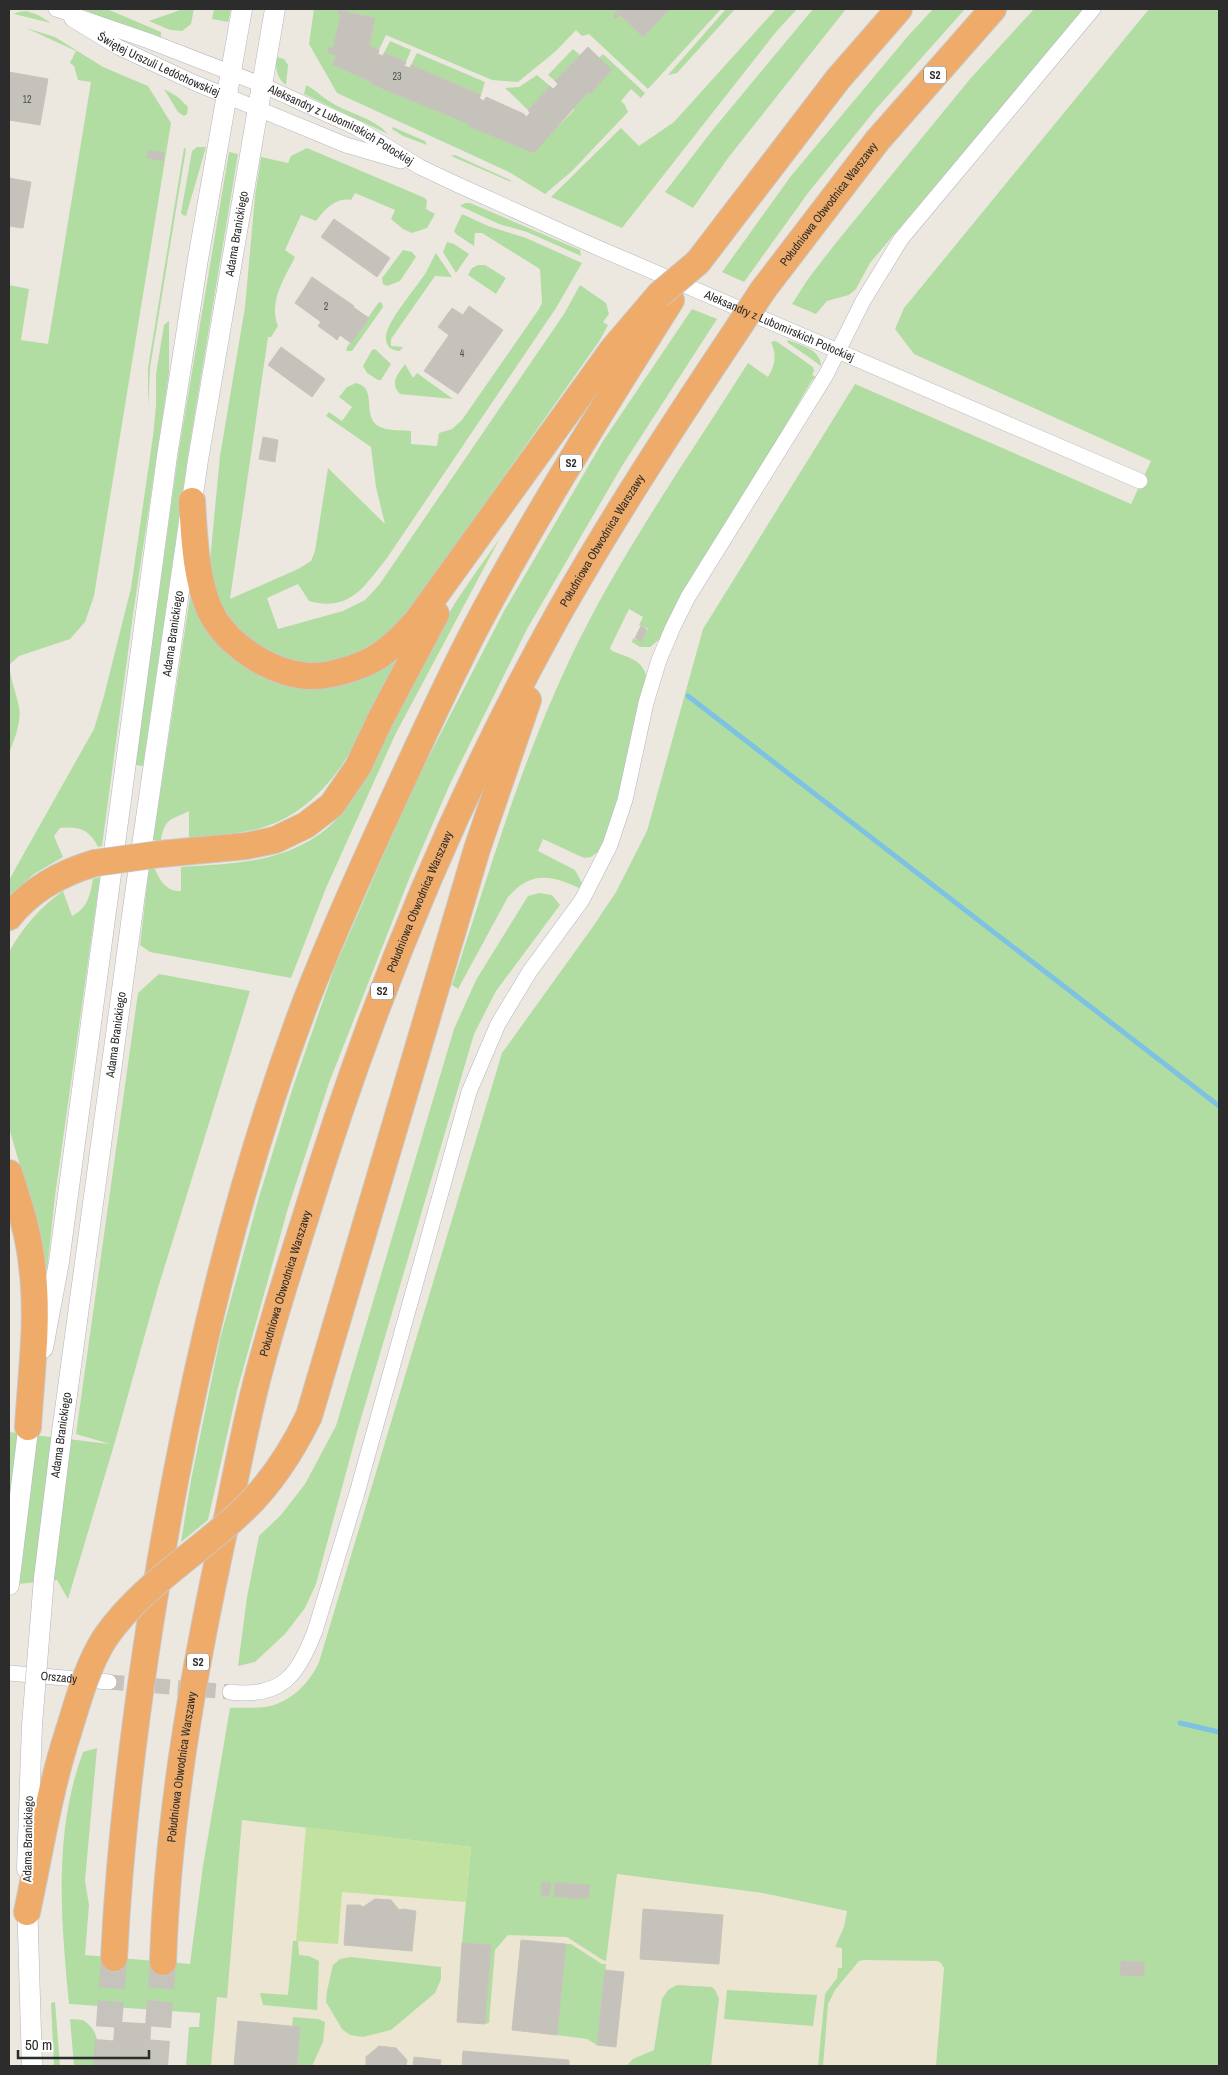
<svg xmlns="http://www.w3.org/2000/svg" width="1228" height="2075" font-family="'Archivo Narrow',sans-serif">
	<rect width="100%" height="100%" fill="#ece8e0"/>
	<path fill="#ece5d1" d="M242,1820l229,27 146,27 146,19 111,24 345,117v32h-1008l6,-69h10z"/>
	<path fill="#b2dda2" d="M83,9h24l54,23v5l-50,-16z
		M183,9h11l-3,15 -9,7 -12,-1 -21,-9z
		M214,9h17l-3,13 -16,-3z
		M314,9h305l-6,7 4,3 3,-4 23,22 27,-28h51l-73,80 -59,-55 -7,2 -6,-6 -20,21 -38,31 -26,-2 -106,-45 -7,15 -10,-4 6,-28 -37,-8 -1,3 4,1 -8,34 -5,5 8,3 -3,9 39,17 -1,2 98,40 -1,2 65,26 41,-42 -1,-2 15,-16 2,1 22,-23 -13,-12 4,-4 42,39 -4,5 -10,-9 -10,12 4,4 3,7 -56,59 -27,23 -36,-22 -172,-79 -28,-49z
		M726,9h9l-58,64 -9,2z
		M776,9h21l-21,23 -154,196 -71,-31 70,-69 18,18 35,-24z
		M813,9h33l-118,149 -35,50 -28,-16 46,-60z
		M933,9h32l-89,100 -68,84 -64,89 -22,-10 69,-96 117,-140z
		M1034,9h50l-214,254 -14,26 -7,6 -22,6 -11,13 -24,-10 16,-25 27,-35 135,-165z
		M1149,9h70v2057h-283l8,-98 -3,-5 -4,-2 -73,-1 -5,1 -24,29 -7,14 -5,62h-5l7,-72 12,-16 1,-10h4v-20l-7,-1 9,-20 3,-16 -84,-18 -146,-19 -11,87 -5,-2 -34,-22 -59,-2 -13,15 -6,73 -4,1 6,-79 -29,-2 9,-96 -229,-27 -15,178 -10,-1 -6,69h-25l3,-39h10l1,-14 -131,-9c-8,-84 -16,-171 14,-252l14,-4 -12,133 4,24 -4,50 105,9 13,-98 27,-158c13,-1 28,1 40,-2 22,-5 40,-24 49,-44l183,-609 90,-125 24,-36 31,-61 56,-202 152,-245 276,120 20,-43 -237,-107 -19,-25 9,-21z
		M27,11l11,4 13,8 -37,-9 4,-2z
		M26,28l29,9 48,30 45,19 23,37 -77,473 -9,26 -15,17 -51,17 -10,9c2,15 7,28 10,42 3,14 -5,34 -10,46v-468l20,4 -8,51 27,4 43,-262 -13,-2 -4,-14 -4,-3 6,-12z
		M390,41l21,9 -5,12 -22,-9z
		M573,49l7,6 -25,26 -7,-6z
		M417,53l68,29 -4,13 -70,-30z
		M277,57l7,2 4,6 -2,20c-10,-8 -11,-17 -9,-28z
		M537,75l13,11 -22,24 -23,-22 14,-1z
		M306,85c10,5 17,13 26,18 18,11 42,15 56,31l-84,-40z
		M164,89l14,8 10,10 -1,7 -3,2 -6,-4z
		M393,127l32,14 2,4 -24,-9 -11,-7z
		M197,147h9l-20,69 -3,-1 -2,-2 11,-62z
		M184,148l2,1 -36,219 -2,40v-40z
		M307,148l118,50 2,3 -1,8 9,5 -8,14 -15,5 -9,-4 -12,-10 4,-9 -40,-17 -4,7c-15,-3 -27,10 -35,21l-15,-6 -16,35 10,7c-10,21 -27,44 -17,69l-7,11h-3l-38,262 68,-30 13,-8 4,-10 13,-83 57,56 -9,-37 -5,-40 -45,-31 3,-4 13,9 10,-14 -13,-10 8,-10 9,-4c23,5 4,34 24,44 9,4 22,3 31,4v13l26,2 2,-13 13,-4 10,-9 77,-111 3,-6 -2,-34 -58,-36h-7l-1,13 -18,-12 -2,-3 8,-17 26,12 38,12 56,25 -26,45 -169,250c-23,29 -37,54 -78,43l-11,-17 -31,14 11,31 65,-18 22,-11 14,-15 185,-271 16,-29 26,18 3,11 -6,8 5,3 -8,15 -205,291 -33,24 -44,9 -21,-2 -17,-6 -20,-10 -16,-12 -14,-16 -12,-18 -9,-29 11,-115 25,-149 10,-111 6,-39 27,6 3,-7z
		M229,152l9,2 -49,295 -46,317 -8,-1 44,-316z
		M455,155l55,25 1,2 -60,-26z
		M465,203h5l110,47 1,6 -54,-24 -28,-8 -39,-18z
		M447,242l7,2 15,10 -13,19 -13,-21z
		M403,250l9,2 4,5 -16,24 -13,5 -4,-2 -1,-6z
		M436,253l16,24 -17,-1 -44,63v7l12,1 -3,4c-9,0 -15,-5 -14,-15 2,-16 29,-47 39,-62 4,-7 7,-14 11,-21z
		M478,265h7l21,13 -10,16 -28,-19 4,-7z
		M379,302l3,1 1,4 -31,44h-6l1,-4z
		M692,309l25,10 -95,147 -95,163 -77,155 -39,90 -82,209 -41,125 -51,183 -29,129 -27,22 10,-62 29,-141 39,-142 33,-107 42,-121 79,-182 91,-176 99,-170z
		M169,321v52l-36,242 -31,231 -4,1c-8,-17 -19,-21 -38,-19l-6,8 9,21 -29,17 -25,22v-16l85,-151 10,-33 27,-108 22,-152 3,-31v-31l8,-49z
		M788,340c12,5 33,9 33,26l-34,-24z
		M776,341l37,26 1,4 -2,4 4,2 -4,3 -152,259 -10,8h-10l-8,-5 1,-4 8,4 7,-13 -9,-4 4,-8 -14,-8 -19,39 2,3c14,6 31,8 34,25l-23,105 -16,52 -8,18 -8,6 -7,1 -41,-19 -5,12 37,19 7,13 -3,5c-29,-13 -48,-17 -71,9l-50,92 -6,-4c36,-109 68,-220 117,-324 49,-104 117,-200 179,-298l20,14c7,-12 9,-21 3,-35z
		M375,349l16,15 -10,16h-3l-11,-7 -4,-7 9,-16z
		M405,364l8,14 4,-5 36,26 -53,-5c-11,-11 -2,-20 5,-30z
		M500,538l-105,197 -69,153 -35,90 -141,-26 -10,-7 9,-76h6c5,12 12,23 26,22v-24c45,-3 87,-3 128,-26 41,-23 60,-69 80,-109 18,-36 34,-73 54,-108 16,-30 38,-58 57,-86z
		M191,590l76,84 133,-21c-32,64 -60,150 -136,174 -22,7 -52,8 -75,11v-27c-17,9 -24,6 -28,29h-8z
		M100,877l-45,319 -8,75 -5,-30 -33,-113v-176c14,-25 31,-45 54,-61l9,25c16,-8 18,-21 21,-37z
		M539,893l13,2 8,10 -64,86 -22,43 -117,398 -41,152 -11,24 -20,26 -30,28 -17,4 9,-69 12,-61 22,-21 24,-31 31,-58 118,-397 22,-49 52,-84z
		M159,974l91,17 -92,297 -44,157 -46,154 -11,-19 -48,5v-153l101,12 -34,-10 62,-441z
		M293,1941h5l1,14 10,1 10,5 -2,49 -54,-5 -3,-12 28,2z
		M566,1944h5l31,20h4l-9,81 -10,-6 -30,-4z
		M350,1957l91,10v12l-6,14 -44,37 -28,7 -13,-2 -8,-6 -16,-27 1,-11 6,-26 7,-6z
		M677,1985l35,2 3,3 4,9 -8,67h-85l7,-7 21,-9 8,-51 6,-9z
		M727,1990l90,5 -4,31 -89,-7z
		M55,2002l5,64h-6l-3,-63z
		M293,2017l25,2 7,3 -2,20 -11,24h-15l3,-39 -8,-1z
		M70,2019l13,1c18,12 15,27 14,46h-23z"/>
	<path fill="#c2e39f" d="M306,1827l165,20 -5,55 -124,-10 -4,52 -42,-3z"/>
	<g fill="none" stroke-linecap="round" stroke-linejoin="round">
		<path stroke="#7ec2e3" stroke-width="5" d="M688,696l531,410
			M1180,1723l39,9"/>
	</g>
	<path fill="#c5c2bb" stroke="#c8c4ba" d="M619,9h51l-27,28 -23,-22 -4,4 -3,-3z
		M338,10l37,8 -6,28 10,4 -1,4 5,2 1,-3 22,9 -2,4 6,2 1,-3 70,30 -2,3 5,3 2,-4 38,17 2,3 4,-4 -2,-3 22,-24 3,3 5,-5 -3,-3 33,-34 24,23 -22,24 -2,-2 -54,61 -66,-27 1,-2 -98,-40 1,-2 -39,-17 3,-9 -8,-3 1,-6 4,1 8,-34 -4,-1z
		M9,72l39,7 -8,46 -31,-5z
		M148,150l16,3 -1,8 -16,-3z
		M9,178l22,4 -8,46 -14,-2z
		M334,219l56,39 -13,19 -56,-40z
		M312,277l42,29 -22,30 -14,-10 3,-4 -26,-19z
		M469,306l34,24 -45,64 -34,-23 25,-36 -11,-8 14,-19 11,7z
		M353,307l16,11 -18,25 -11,-8 -3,5 -5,-4z
		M281,347l44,32 -13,18 -44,-32z
		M263,437l15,3 -3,22 -16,-3z
		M641,626l6,4 -6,12 -6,-4z
		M542,1882l9,1 -2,13h-8z
		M555,1883h8l-1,14h-8z
		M564,1883l8,1 -1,14 -9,-1z
		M572,1884l9,1 -2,14 -8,-1z
		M581,1884l9,1 -2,14 -8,-1z
		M375,1899l16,1 8,10 4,-1 13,2 -4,40 -68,-6 3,-40h13l3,2z
		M643,1909l80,6 -4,49 -79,-5z
		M521,1940l45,4 -9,91 -45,-5z
		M462,1943l29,2 -6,79 -28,-2z
		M1121,1961l23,1v14l-24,-1z
		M605,1970l19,2 -8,75 -19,-2z
		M238,2021l62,6 -3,39h-63z
		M115,2022l36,2 -3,42h-36z
		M379,2046l17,2 11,12 -1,6h-40v-9z
		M463,2051l106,9v6h-107z
		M414,2057l27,3 -1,6h-27z"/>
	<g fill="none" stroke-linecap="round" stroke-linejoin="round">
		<path stroke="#c6c2bc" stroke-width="15" stroke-dasharray="15 8" stroke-linecap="butt" d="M109,1682l121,10"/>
		<path stroke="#c6c2bc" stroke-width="26" stroke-dasharray="26 13" stroke-linecap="butt" d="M106,2066l8,-108
			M155,2066l8,-104"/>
		<defs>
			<g id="minor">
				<path id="s1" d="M56,9l93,32 111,43 97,44 63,39 36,17 140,63 544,234"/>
				<path id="s2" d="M72,19l46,28 77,36 151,62 55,16"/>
				<path id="s3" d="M9,1673l100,9"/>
				<path d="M230,1692c52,6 67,-16 85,-61l42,-138 112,-401 29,-68 32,-53 52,-71 28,-55 15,-45 21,-97 13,-43 14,-33 15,-30 138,-222 37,-74 38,-62 192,-230"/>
			</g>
			<g id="secondary">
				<path d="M43,1348l16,-86 108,-806 31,-197 44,-250"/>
				<path id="s4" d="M62,1432l73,-538 63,-434 77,-451"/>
				<path d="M9,1585l21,-171"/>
				<path d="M27,1869l5,-144"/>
				<path d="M27,1898l5,168"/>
			</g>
			<g id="motorway">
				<path d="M698,262l140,-183 61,-70"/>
				<path id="s5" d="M763,290l114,-149 116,-132"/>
				<path d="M192,501c2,36 4,88 23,119 19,29 57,53 92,56 18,1 42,-6 59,-13 20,-9 35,-25 50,-41l197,-273 46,-54"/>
				<path d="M160,854l86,-8 29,-6 31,-15 26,-20 26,-38 22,-47 56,-106"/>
				<path d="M9,917c22,-28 52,-44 86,-54"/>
				<path d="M9,1173c10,31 20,61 23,93 7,53 -1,108 -4,161"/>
				<path d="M309,1416l168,-567 51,-149"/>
				<path d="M27,1912c13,-60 22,-121 41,-179"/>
				<path d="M114,1958c8,-161 31,-319 61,-477 31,-163 72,-324 131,-480 26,-66 55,-131 85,-196 27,-59 54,-118 84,-176 60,-113 128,-221 196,-329"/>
				<path id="s6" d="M163,1962c5,-153 33,-304 66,-453 8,-40 16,-81 26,-121 14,-56 32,-113 50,-169 64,-210 147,-415 255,-608 55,-97 116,-190 178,-283"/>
			</g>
		</defs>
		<use href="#minor" stroke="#b3b5be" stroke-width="16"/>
		<use href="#secondary" stroke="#b3b5be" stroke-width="21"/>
		<use href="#motorway" stroke="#c8c8c8" stroke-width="28"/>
		<use href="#minor" stroke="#fff" stroke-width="15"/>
		<use href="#secondary" stroke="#fff" stroke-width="20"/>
		<use href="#motorway" stroke="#efab69" stroke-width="26"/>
		<defs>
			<path id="secondary-bridge" d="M32,1725l12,-147 18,-146"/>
			<path id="motorway-bridge" d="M659,295l39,-33
				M738,328l25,-38
				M95,863l65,-9
				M68,1733c10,-32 19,-67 37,-95 35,-51 90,-83 134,-124 31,-28 52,-61 70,-98"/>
		</defs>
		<use href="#secondary-bridge" stroke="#b3b5be" stroke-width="21" stroke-linecap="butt"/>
		<use href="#motorway-bridge" stroke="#c8c8c8" stroke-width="28" stroke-linecap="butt"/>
		<use href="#secondary-bridge" stroke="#fff" stroke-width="20"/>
		<use href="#motorway-bridge" stroke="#efab69" stroke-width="26"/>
	</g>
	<g text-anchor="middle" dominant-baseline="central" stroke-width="4" stroke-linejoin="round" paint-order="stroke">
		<g font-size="10" fill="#525250">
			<text x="397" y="76">23</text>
			<text x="27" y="99">12</text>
			<text x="326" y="306">2</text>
			<text x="462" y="353">4</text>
		</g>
		<g fill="#fff" stroke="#6b6b6b" stroke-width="1">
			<rect x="924" y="66.5" width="22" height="17" rx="4"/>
			<rect x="560" y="454.5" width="22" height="17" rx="4"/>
			<rect x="371" y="982.5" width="22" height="17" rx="4"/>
			<rect x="187" y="1653.5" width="22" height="17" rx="4"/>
		</g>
		<g font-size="11" font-weight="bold" fill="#2c2c2c">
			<text x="935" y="75">S2</text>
			<text x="571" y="463">S2</text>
			<text x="382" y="991">S2</text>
			<text x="198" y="1662">S2</text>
		</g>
		<g font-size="12" fill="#2c2c2c" stroke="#fff">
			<text stroke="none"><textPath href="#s2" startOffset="98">Świętej Urszuli Ledóchowskiej</textPath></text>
			<text stroke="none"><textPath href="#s1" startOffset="308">Aleksandry z Lubomirskich Potockiej</textPath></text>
			<text stroke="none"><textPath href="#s5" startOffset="108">Południowa Obwodnica Warszawy</textPath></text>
			<text stroke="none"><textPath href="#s4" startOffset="1211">Adama Branickiego</textPath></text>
			<text stroke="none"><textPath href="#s1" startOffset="791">Aleksandry z Lubomirskich Potockiej</textPath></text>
			<text stroke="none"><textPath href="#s6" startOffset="1501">Południowa Obwodnica Warszawy</textPath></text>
			<text stroke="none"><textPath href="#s4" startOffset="806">Adama Branickiego</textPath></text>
			<text stroke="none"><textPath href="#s6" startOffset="1096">Południowa Obwodnica Warszawy</textPath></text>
			<text stroke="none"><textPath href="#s4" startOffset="401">Adama Branickiego</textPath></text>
			<text stroke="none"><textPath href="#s6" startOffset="691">Południowa Obwodnica Warszawy</textPath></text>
			<text transform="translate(61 1435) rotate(-82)">Adama Branickiego</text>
			<text stroke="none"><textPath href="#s3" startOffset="50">Orszady</textPath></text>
			<text stroke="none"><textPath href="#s6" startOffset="196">Południowa Obwodnica Warszawy</textPath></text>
			<text transform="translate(28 1839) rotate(-89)">Adama Branickiego</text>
		</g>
	</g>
	<rect width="1228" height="2075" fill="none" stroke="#2c2c2c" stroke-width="20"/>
	<path d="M18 2050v8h131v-8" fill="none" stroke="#2c2c2c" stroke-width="2.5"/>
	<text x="25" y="2050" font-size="15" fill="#2c2c2c" stroke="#ffffff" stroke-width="4" paint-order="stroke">50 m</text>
</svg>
